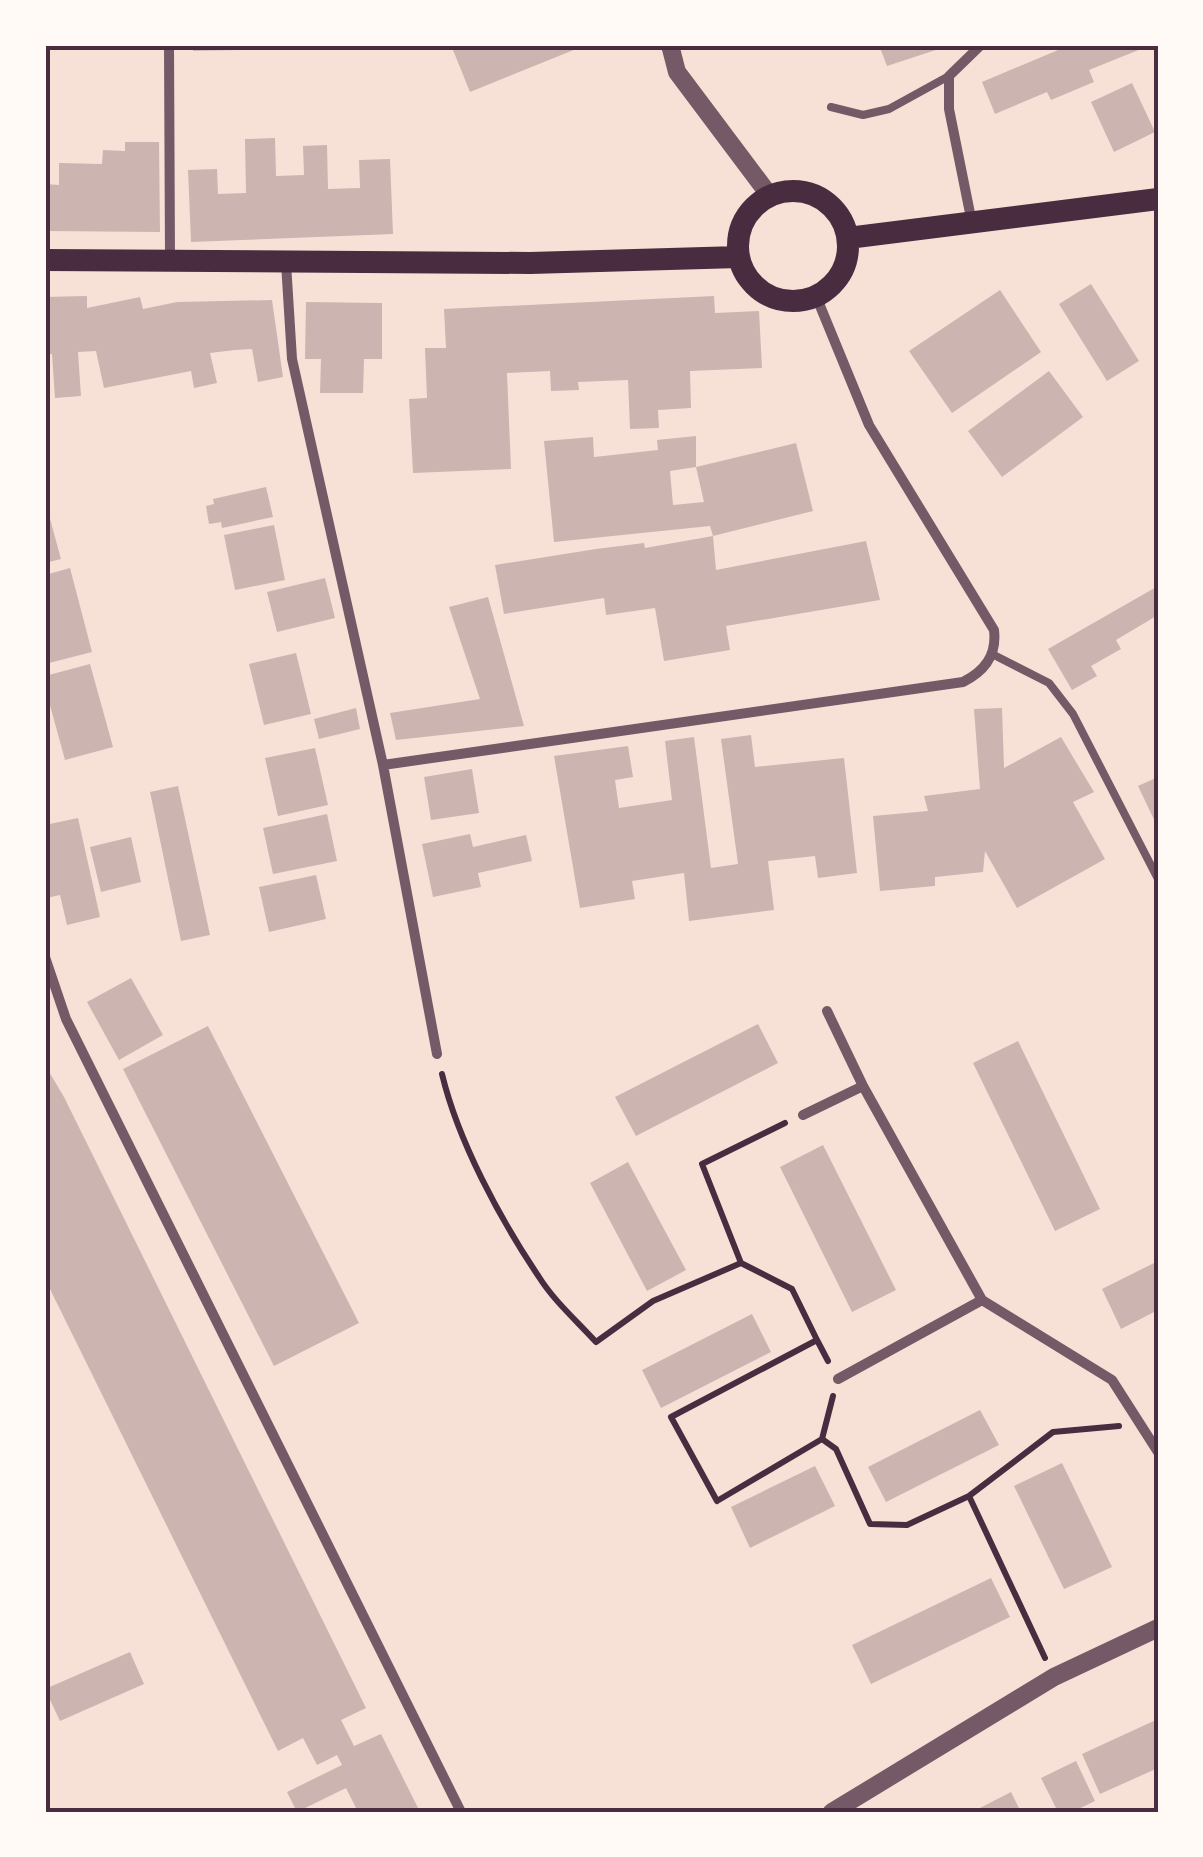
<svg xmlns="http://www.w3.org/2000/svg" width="1203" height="1857" font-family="'Nunito Sans',sans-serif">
	<rect width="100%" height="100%" fill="#f7e1d7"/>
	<path fill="#ccb4b1" d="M193,45h47v5l-47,1z
		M451,45h135l-116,47z
		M879,45h69v1l-61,20z
		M1070,45h69l2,4 -52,21 5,12 -43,18 -4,-8 -52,22 -13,-32z
		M1132,83l23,49 -41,20 -23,-50z
		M275,138l1,38 28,-1 -1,-29 24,-1 1,44 32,-1 -1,-28 31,-1 3,75 -202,8 -3,-72 29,-1 1,25 28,-1 -1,-54z
		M125,142h34l1,90 -115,-1v-47l14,1v-22l43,1 1,-14 22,1z
		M1091,284l48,77 -32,20 -48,-77z
		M1000,290l41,62 -89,61 -43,-62z
		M87,296v12l53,-11 3,12 34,-7 95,-2 11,77 -25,5 -6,-33 -17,1 -25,3 7,30 -23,5 -3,-17 -87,17 -8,-37 -18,1 3,44 -26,2 -3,-44 -7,1v-58z
		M714,296l1,17 44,-2 3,57 -72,3 1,37 -33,2 1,18 -29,1 -2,-49 -50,2 1,8 -28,1 -1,-20 -43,2 4,96 -98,4 -4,-74 18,-1 -2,-50h21l-2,-39z
		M306,302l76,1v56h-18l-1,34h-43l1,-34h-16z
		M1049,371l34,46 -81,60 -34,-46z
		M696,436v31l-26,4 3,34 31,-3 -8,-35 100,-24 17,68 -100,25 -3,-10 -156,16 -10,-101 49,-4 1,20 64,-7 -1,-10z
		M266,487l7,30 -51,11 -1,-6 -12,2 -3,-18 8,-2 -1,-5z
		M46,504l15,55 -16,4v-58z
		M274,525l11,55 -50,10 -11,-55z
		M713,536l3,34 150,-29 14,59 -154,26 4,24 -66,11 -9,-53 -49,7 -2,-17 -100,16 -9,-49 101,-16 48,-6 1,5z
		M70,568l22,84 -47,12v-89z
		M325,578l10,40 -58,14 -10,-40z
		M1158,586v29l-42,25 5,9 -30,17 6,10 -25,14 -24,-41z
		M488,597l36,129 -128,14 -6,-27 90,-14 -31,-92z
		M296,653l15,61 -47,11 -15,-61z
		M90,664l23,83 -48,13 -20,-73v-11z
		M356,708l4,21 -41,10 -5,-20z
		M1002,708l2,60 57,-31 33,55 -21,10 32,57 -88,49 -32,-57 -2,21 -48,5v9l-55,5 -7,-75 55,-5 -4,-15 56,-7 -6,-80z
		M751,735l4,32 89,-9 13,115 -39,5 -3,-22 -47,5 6,49 -85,11 -5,-48 -52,8 3,18 -55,9 -26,-152 74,-10 5,31 -18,3 4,28 53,-8 -7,-59 29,-4 17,131 27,-4 -17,-125z
		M315,748l13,57 -50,11 -13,-58z
		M472,769l7,44 -48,7 -7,-43z
		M1158,777v51l-20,-42z
		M178,786l32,149 -29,6 -31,-149z
		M327,814l10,47 -64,13 -10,-46z
		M78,818l22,99 -33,8 -7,-30 -14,3 -1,-3v-70z
		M470,834l3,13 53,-12 6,26 -54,12 3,14 -48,10 -11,-53z
		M131,837l10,45 -40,10 -11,-45z
		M316,875l10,44 -57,13 -10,-45z
		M131,978l32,57 -44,25 -32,-58z
		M758,1024l20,39 -142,73 -21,-39z
		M208,1026l151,297 -85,43 -151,-297z
		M1018,1041l82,168 -45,22 -82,-168z
		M48,1070l16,27 302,611 -25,12 13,26 27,-12 39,78h-62l-12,-24 -49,24 -10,-20 55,-27 -5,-10 -20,10 -14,-27 -25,13 -233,-472z
		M823,1145l73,145 -44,22 -72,-145z
		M628,1162l58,108 -39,21 -57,-108z
		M1158,1261v49l-37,19 -19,-40z
		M752,1314l19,38 -110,56 -19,-38z
		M980,1410l19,35 -113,57 -18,-35z
		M1062,1463l50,104 -48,22 -50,-103z
		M815,1466l20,40 -85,42 -19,-41z
		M991,1578l19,39 -139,67 -19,-39z
		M130,1652l14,32 -84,37 -15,-32z
		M1158,1719v49l-58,26 -18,-40z
		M1076,1761l19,40 -23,11h-14l-17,-34z
		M1011,1792l10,20h-49z"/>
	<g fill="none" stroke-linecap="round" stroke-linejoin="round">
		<path stroke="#4a2c40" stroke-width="6" d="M442,1074c16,67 58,145 97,203 15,24 38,44 57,65l57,-41 88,-38
			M785,1123l-83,41 39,99 51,26 25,51 -146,77 46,84 105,-62 14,10 34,75 37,1 62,-29 84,-64 66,-6
			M817,1340l11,21
			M822,1439l11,-43
			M969,1496l76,162"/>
		<path stroke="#755966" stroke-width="8" d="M831,107l32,8 26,-6 60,-33
			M992,654l57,29 24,31 85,165"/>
		<path stroke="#755966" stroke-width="10" d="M169,45l1,214
			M972,223l-23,-114v-33l32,-31
			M286,263l6,96 91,406 54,289
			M383,765l580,-83c22,-11 34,-27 31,-52l-125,-205 -53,-129
			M45,957l21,62 395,793
			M827,1011l36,75 119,214 130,80 46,72
			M803,1115l60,-29
			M838,1379l144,-79"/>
		<path stroke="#755966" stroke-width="18" d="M670,45l7,27 93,124
			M832,1812l222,-135 104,-49"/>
		<path stroke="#4a2c40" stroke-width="22" d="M738 246a55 55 0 1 1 110 0a55 55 0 1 1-110 0Z
			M848,238l310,-39
			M45,260l485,3 209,-6"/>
	</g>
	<rect width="1203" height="1857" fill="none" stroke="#fffaf5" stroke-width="95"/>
	<rect x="48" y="48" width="1108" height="1762" fill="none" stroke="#4a2c40" stroke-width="4"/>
</svg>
